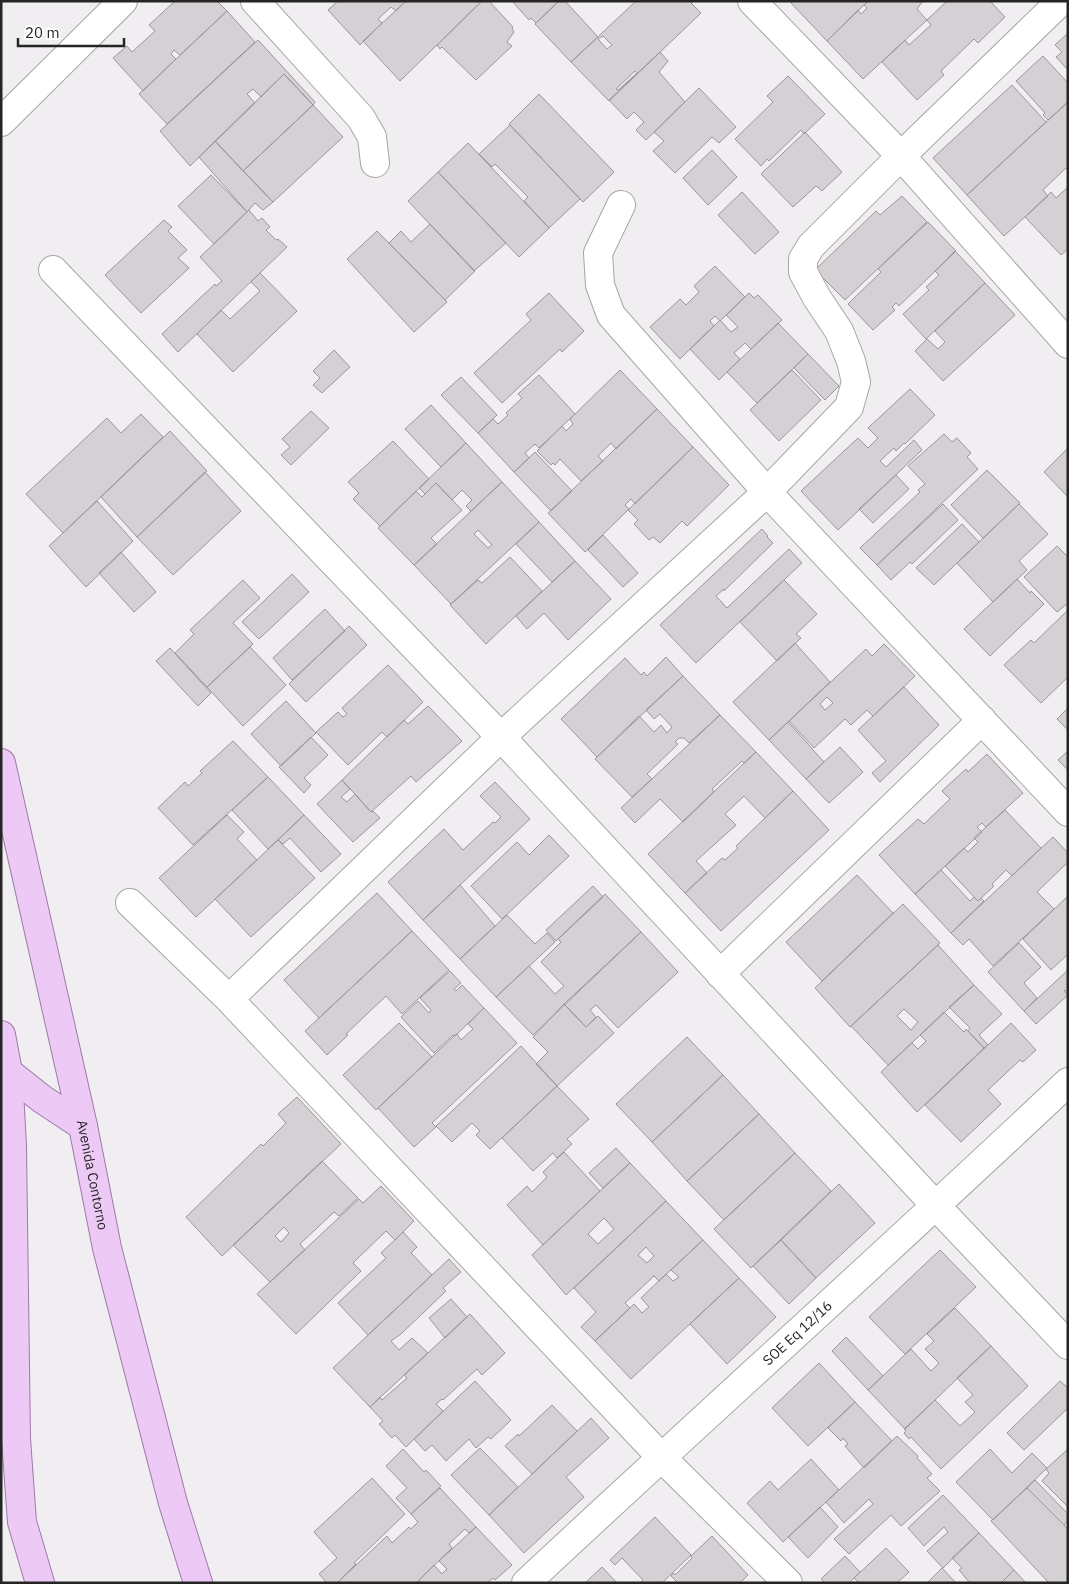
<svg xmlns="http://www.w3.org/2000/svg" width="1069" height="1584" font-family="'IBM Plex Sans',sans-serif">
	<rect width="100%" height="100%" fill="#f1eef2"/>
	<path fill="#d4d0d4" stroke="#9a979b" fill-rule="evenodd" d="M175,1h42l10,10 -47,44 -6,-5 -3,4 5,5 -33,32 -30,-33 14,-12 5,6 23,-21 -6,-6z
		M338,1h68l-10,10 -5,-4 -13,12 4,4 -22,22 -32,-35z
		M406,1h76l-82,80 -37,-40z
		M482,1h7l24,26 -1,2 2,3 -7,10 5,4 -36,34 -34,-33 -2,2 -3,-4z
		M512,1h47l-23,22 -5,-5 -2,2z
		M559,1h6l33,36 -27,25 -36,-38z
		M636,1h58l-3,2 10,10 -92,88 -38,-39zM603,36l9,9 -5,4 -9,-10zM635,71l2,2 -19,17 -2,-1z
		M791,1h77l-41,40 -36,-38z
		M868,1h55l-6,8 10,11 -64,59 -36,-38 31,-31 3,4 6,-6 -3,-3z
		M947,1h43l15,16 -27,26 -4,-4 -33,32 3,4 -27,25 -35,-38 23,-22 4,5 22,-20 -4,-5z
		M227,11l28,31 -88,82 -28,-30z
		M1068,33v37l-12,-13 6,-5 -7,-7z
		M258,40l57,62 -2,3 -29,-31 -23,23 -8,-8 -6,5 8,9 -65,63 -30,-35z
		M660,52l8,9 -9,11 26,30 -39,38 -10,-10 8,-8 -10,-10 -7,7 -18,-19z
		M1043,56l25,27v19l-20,18 -5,-5 2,-2 -29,-32z
		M284,74l29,31 -70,66 -28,-30z
		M788,76l37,38 -21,20 -3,-4 -32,31 -2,-2 -6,7 -26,-27 38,-37 -6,-6z
		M1012,85l34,37 -79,73 -34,-37z
		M699,88l37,39 -17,16 -7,-6 -37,36 -22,-22 11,-10 -10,-9z
		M539,94l75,78 -31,30 -74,-78z
		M1068,102v68l-2,-2 -23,22 5,6 -44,40 -37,-41z
		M313,105l30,32 -70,65 -30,-31z
		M510,125l70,74 -31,29 -25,-27 4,-4 -33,-33 -3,3 -13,-13z
		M805,132l37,40 -20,19 -6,-5 -23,21 -32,-33z
		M215,141l58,61 -10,8 -8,-7 -8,9 -48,-55z
		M468,143l81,85 -30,29 -81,-85z
		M712,150l25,27 -29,28 -25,-27z
		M438,172l68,71 -32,28 -66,-70z
		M211,175l36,37 -33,32 -36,-38z
		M1068,187v62l-7,6 -36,-38 26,-25 5,6z
		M742,192l37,40 -24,22 -37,-39z
		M902,196l25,26 -82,78 -30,-30 61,-59 4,4z
		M249,210l9,11 4,-3 8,9 -4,3 10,10 2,-1 9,8 -109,105 -16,-18 53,-50 1,2 6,-5 -22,-24z
		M164,220l8,7 -4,4 19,19 -9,8 11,10 -48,45 -36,-38z
		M928,222l28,29 -57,55 -3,-3 -4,4 3,3 -22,20 -25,-26 33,-32 -3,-3z
		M430,224l45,47 -30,29 -56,-57 12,-12 10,11z
		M377,231l70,71 -33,30 -67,-73z
		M955,251l30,32 -59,56 -23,-25 26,-24 -3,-3 13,-12 -4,-4z
		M715,266l30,31 -25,24 -5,-5 -5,5 4,5 -34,33 -30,-32 30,-28 6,6 13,-13 -5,-6z
		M260,273l37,38 -64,61 -36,-38 24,-24 9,9 30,-28 -9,-9z
		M985,283l30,32 -72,66 -28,-30 12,-12 11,10 7,-7 -10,-11z
		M549,293l35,38 -22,21 -2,-3 -58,54 -28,-30 57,-53 -5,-6z
		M749,293l5,5 4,-3 24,25 -31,29 -6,-6 -11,10 6,6 -21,21 -29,-31 30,-29 11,12 7,-5 -12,-12z
		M778,323l30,31 -51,49 -30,-31z
		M334,350l16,17 -28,26 -9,-8 7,-7 -7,-7z
		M808,354l31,32 -14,14 -31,-32z
		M620,370l37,39 -41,40 -5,-6 -13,13 5,5 -22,20 -21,-22 -5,6 -2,-2 -2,2 -14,-14 25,-25 4,5 7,-7 -3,-5z
		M792,370l29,30 -42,41 -29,-31z
		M539,375l36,39 -36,34 -4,-4 -10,9 4,5 -15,14 -36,-39 15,-14 5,5 10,-9 -2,-2 16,-15 -4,-4z
		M461,377l36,38 -19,18 -37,-38z
		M910,389l25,26 -30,29 -1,-1 -8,8 -2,-3 -14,13 6,6 28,-27 8,10 -84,80 -37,-39 57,-53 10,10 10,-10 -10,-10z
		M431,405l35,38 -25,24 -36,-38z
		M657,409l36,38 -58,57 -4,-5 -6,6 4,4 -44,43 -37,-39z
		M311,411l18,17 -38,37 -10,-10 9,-8 -8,-8z
		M141,414l22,23 -100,96 -37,-39 81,-76 14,15z
		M170,431l37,40 -70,66 -36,-40z
		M944,434l8,8 5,-4 14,15 -4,4 11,12 -101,96 -17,-17 60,-56 -2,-2 7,-6 -17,-18z
		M393,441l36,38 -49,47 -27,-27 6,-6 -11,-11z
		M466,443l36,39 -31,29 -5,-5 6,-6 -10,-10 -10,10 -16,-17 -11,11 -6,-6z
		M693,447l36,38 -42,41 -5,-5 -22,22 -7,-6 -4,3 -15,-16 4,-4 -10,-10z
		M1068,448v49l-24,-25z
		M535,452l37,39 -21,20 -37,-39z
		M987,470l33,33 -37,35 -32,-33z
		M205,472l36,39 -68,64 -36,-38z
		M896,475l13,14 -36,34 -14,-14z
		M502,482l37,40 -88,82 -37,-39zM478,530l14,15 -4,3 -14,-14z
		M436,483l26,27 -31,28 6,6 -23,21 -36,-37 38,-37 6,6z
		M97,501l36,40 -47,46 -37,-41z
		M943,504l15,16 -46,44 -2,-2 -19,18 -14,-15z
		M1019,504l29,30 -29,27 8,9 -34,32 -36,-39z
		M539,522l36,39 -23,21 -36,-38z
		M962,524l17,18 -45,43 -18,-17z
		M762,529l6,7 -1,1 6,6 -49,48v-2l-8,7 11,12 62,-59 13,14 -106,100 -36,-38z
		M603,535l35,38 -15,14 -35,-37z
		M1057,546l11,11v46l-11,9 -33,-35z
		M121,552l35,40 -22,20 -35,-39z
		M510,557l32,34 -56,53 -36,-39 28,-25 4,3z
		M575,561l36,38 -43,41 -24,-27 -17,16 -11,-13z
		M292,574l17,18 -50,47 -17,-17z
		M1017,579l13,14 1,-2 13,13 -54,52 -26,-27z
		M243,580l17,18 -27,25 20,21 -46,43 -32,-34 19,-19 -4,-4z
		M784,580l33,34 -21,20 5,4 -24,23 -37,-39z
		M325,609l20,22 -53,49 -19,-22z
		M1068,610v67l-27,26 -37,-38 27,-25 3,3z
		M349,626l18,19 -61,57 -17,-18z
		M795,643l35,39 -61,58 -36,-38z
		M884,644l31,32 -42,40 -6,-6 -16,15 -6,-6 -31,29 -25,-27 77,-72 6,7zM827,697l6,6 -8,7 -5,-6z
		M250,647l36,38 -43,41 -36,-39z
		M170,648l41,45 -13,13 -42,-45z
		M666,657l17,19 -86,81 -36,-38 64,-61 16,17 3,-3 3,4z
		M388,665l35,37 -36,35 -5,-5 -34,33 -32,-33 22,-20 5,5 4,-3 -5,-6z
		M683,676l37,39 -31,28 -5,-5h-5l-4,4 3,2 -31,30 5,5 -20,18 -37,-38 44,-43 15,16 7,-7 6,8 5,-6 -12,-13 -6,5 -8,-9z
		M904,687l35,38 -59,57 -8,-9 14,-12 -28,-31z
		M286,701l30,32 -35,33 -30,-32z
		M428,706l34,35 -46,41 -5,-6 -40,36 -29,-32 62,-60 4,4z
		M1068,708v22l-11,-11z
		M720,715l36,37 -12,11 -2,-2 -30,28 2,3 -31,30 -23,-23 -25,24 -14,-15z
		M788,722l36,40 -18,17 -37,-39z
		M311,737l17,18 -24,23 7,7 -7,8 -25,-26z
		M233,741l35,36 -75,68 -35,-37 27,-26 3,4 14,-13 -2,-2z
		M840,747l23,25 -34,31 -23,-24z
		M1068,751v19l-10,-10z
		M756,752l37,39 -28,27 -21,-22 -19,18 11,11 -40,36 11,12 -22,20 -37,-39z
		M987,754l36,39 -37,34 -4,-4 -5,4 5,5 -67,62 -36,-39 39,-36 6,5 26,-25 -8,-8 24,-22 2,3z
		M268,777l36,38 -36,34 -36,-39z
		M342,780l8,9 -9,8 6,5 8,-8 16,18 2,-1 7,7 -27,24 -36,-38z
		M495,782l35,37 -107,101 -35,-38 56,-53 19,21 30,-28 2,1 6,-6 -21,-21z
		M793,791l36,39 -108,101 -36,-38 37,-35 3,2 13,-12 -2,-2z
		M1005,810l36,38 -29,28 -6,-6 -14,14 2,2 -16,15 -33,-35 19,-18 4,4 10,-10 -4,-4z
		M227,815l17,17 -7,7 20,21 -61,57 -37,-39z
		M304,815l37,39 -20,18 -31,-34 -7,6 -5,-4z
		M549,835l20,21 -67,63 -31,-33 46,-44 12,13z
		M1053,837l15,16v9l-31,30 17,17 -61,57 -24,-27 -6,6 -12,-12z
		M278,840l37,38 -64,59 -36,-38z
		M941,870l29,31 4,-4 4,4 3,-3 3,3 -33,32 -36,-39z
		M857,875l36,38 -71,68 -36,-39z
		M460,885l35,41 -35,33 -37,-39z
		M593,886l10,11 -47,44 -10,-11z
		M377,893l35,38 -93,87 -35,-38z
		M605,894l36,38 -108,103 -37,-38 33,-31 26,28 9,-8 -23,-24 20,-20 -3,-3z
		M1068,896v58l-17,16 -28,-31z
		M903,904l37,39 -90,84 -35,-39z
		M507,915l28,29 12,-11 8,9 -59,55 -36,-38z
		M412,931l37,39 -47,44 -16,-18 -40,38 2,1 -21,20 -22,-24z
		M641,932l37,40 -60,56 -22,-23 -6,5 6,7 -10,10 -22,-23z
		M1019,943l22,24 -17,16 13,15 -13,13 -36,-39z
		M938,945l36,40 -86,80 -37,-39zM904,1009l14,13 -7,8 -14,-14z
		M1068,970v23l-3,-3 -1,1 4,4 -32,29 -12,-13z
		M450,971l11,12 -7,6 2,2 6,-6 22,23 -27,26 -3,2 -1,-1 -19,18 -33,-36 17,-16 11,12 2,-3 -11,-12z
		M974,985l28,29 -23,21 9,10 -4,3 -16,-17 2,-3 -21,-21z
		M564,1004l22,23 12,-11 16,17 -57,53 -21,-22 12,-12 -15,-15z
		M484,1008l33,35 -85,80 4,4 -22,20 -36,-39 76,-72 3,-2 4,6 12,-11 -5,-5z
		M944,1012l20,20 2,-3 18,19 -67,64 -36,-40 31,-29 6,6 8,-8 -6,-6z
		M399,1023l33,34 -56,53 -33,-35z
		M1011,1023l25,27 -13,12 -3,-2 -32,30 13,14 -40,38 -36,-37z
		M687,1037l36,38 -71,67 -36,-38z
		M521,1046l36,40 -67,63 -14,-14 4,-4 -8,-8 -20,19 -16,-16z
		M723,1075l36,39 -72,67 -35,-39z
		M557,1086l32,33 -22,20 5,5 -15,14 -4,-5 -20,18 -31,-33z
		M297,1097l44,47 -119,112 -36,-39 75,-73 2,2 23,-23 -8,-9z
		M759,1114l36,39 -71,67 -37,-39z
		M616,1148l14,15 -27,25 -14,-15z
		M564,1152l36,39 -57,54 -36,-40 20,-19 5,6 15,-15 -4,-5z
		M795,1153l36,38 -80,77 -37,-39z
		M322,1161l36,37 -19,18 -5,-4 -34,32 5,6 -35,32 -37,-37zM284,1227l5,6 -8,9 -6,-6z
		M630,1163l36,38 -100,94 -34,-40zM604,1218l10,11 -16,15 -10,-10z
		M839,1184l36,39 -59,55 -35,-38z
		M381,1186l33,35 -19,19 -9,-9 -33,32 8,8 -65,63 -39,-40 102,-95 4,4z
		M666,1201l37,39 -44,41 -6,-6 1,1 -29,27 5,5 -35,33 -14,-14 15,-15 -22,-24zM646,1247l8,9 -7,7 -9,-8z
		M403,1232l14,15 -6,6 21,22 -64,60 -30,-32 48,-45 -5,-5z
		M703,1240l36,38 -108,101 -36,-38 39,-37 8,9 7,-6 -8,-9 25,-24 7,7 6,-4 -8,-7z
		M781,1240l35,38 -27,26 -36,-38z
		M940,1250l36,37 -71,67 -36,-37z
		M449,1259l12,13 -18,16 3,3 -45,43 -10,7 8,9 13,-12 16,15 -58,54 -37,-39z
		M739,1278l37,39 -49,47 -37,-40z
		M451,1299l16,18 -22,21 -16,-20z
		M955,1308l36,38 -86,83 -37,-39 43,-41 20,22 8,-8 -14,-14 9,-8 -7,-7z
		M470,1314l35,39 -23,22 -5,-6 -34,31 -1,-1 -6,5 7,7 -37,36 -11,-12 -3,3 -13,-14 4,-3 -13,-14 10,-10 2,3 25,-22 -3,-3z
		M846,1337l37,39 -15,14 -36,-39z
		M991,1346l37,40 -87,83 -30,-32 -2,2 -5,-6 2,-2 -2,-2 31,-29 25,26 15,-14 -10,-10 8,-7 -16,-17z
		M819,1363l36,39 -47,44 -36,-38z
		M475,1381l36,39 -20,19 -3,-2 -12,11 -7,-9 -23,22 -14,-16 -7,6 -11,-12z
		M1060,1381l8,7v20l-44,42 -17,-17z
		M855,1402l37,39 -28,27 -19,-22 3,-2 -5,-6 -2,3 -13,-13z
		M552,1405l25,26 -45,43 -27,-28 13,-12 1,2z
		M591,1418l18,20 -43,39 18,20 -60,56 -35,-38z
		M897,1436l21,20 -1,2 15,16 -5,4 13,13 -39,35 -10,-11 -42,39 -15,-15 39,-35 -4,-5 -25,24 -18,-21z
		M480,1448l38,39 -29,28 -38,-40z
		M403,1449l21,23 2,-2 15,16 -30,28 -15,-16 11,-10 -21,-22z
		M990,1449l22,24 20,-20 15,15 -54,52 -37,-38z
		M1068,1449v58l-26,-26 7,-8 -3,-4z
		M811,1459l28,31 -56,52 -36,-39 23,-22 8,9z
		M372,1478l33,36 -51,49 2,1 -19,19h-10l-8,-9 18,-16 -23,-26z
		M1035,1480l33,34v7l-4,4 -37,-37z
		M440,1488l36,39 -7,6 -4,-4 -16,15 3,4 -36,35h-79l50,-47 5,7 17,-16 2,2 7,-7 -7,-8z
		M1027,1488l41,41v54h-19l-58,-62z
		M943,1495l36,38 -36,35 -16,-17 21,-19 -4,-5 -20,19 -16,-18z
		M820,1507l18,20 -30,31 -20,-21z
		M655,1517l36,38 -29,28h-22l3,-3 -21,-22 -7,7 -5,-5z
		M476,1527l36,38 -17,15 -2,-2 -6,5h-66l-2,-3 15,-15 8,9 5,-5 -8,-8z
		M979,1533l35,37 -13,13h-31l-11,-13 3,-2 -10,-10z
		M712,1536l36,39 -8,8h-62l-7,-7 2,-3 2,2 17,-17 -1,-2z
		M886,1548l23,24 -12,11h-38l-5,-5z
		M845,1556l15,16 -11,11h-24l-4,-4z
		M602,1567l15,16h-32z
		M942,1568l14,15h-29z
		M1014,1570l12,13h-25z"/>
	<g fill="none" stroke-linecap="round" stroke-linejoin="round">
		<defs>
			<path id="minor" d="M255,1l106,117 11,19 3,26
				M752,1l149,155 160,-155
				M1,122l122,-121
				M621,205l-23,48 2,32 11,30 156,177 301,320
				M53,270l448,467 435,469 132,139
				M130,903l99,96 432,458 127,126
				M720,974l262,-254
				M229,999l272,-262 266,-245 82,-85 7,-25 -5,-21 -12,-30 -22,-33 -14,-26v-13l8,-13 90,-90 167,188"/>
			<g id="tertiary">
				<path id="s1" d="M526,1583c180,-168 363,-332 542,-501"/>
			</g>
			<g id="primary">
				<path id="s2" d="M1,763l82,363 24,122 66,255 25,80"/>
				<path d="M1,1035l7,37 4,74 4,293 6,83 18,61"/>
				<path d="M8,1072l34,27 41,27"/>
			</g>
		</defs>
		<use href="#minor" stroke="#a8a5a8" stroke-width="30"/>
		<use href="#tertiary" stroke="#a8a5a8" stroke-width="30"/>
		<use href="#primary" stroke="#9e79a9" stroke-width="30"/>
		<use href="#minor" stroke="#fff" stroke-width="28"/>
		<use href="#tertiary" stroke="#fff" stroke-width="28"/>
		<use href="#primary" stroke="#eccaf5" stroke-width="28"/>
	</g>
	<g text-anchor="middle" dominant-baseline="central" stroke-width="4" stroke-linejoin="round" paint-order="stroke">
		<g font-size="14" fill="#262526" stroke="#fefcff">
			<text stroke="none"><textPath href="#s2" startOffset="422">Avenida Contorno</textPath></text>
			<text stroke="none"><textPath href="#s1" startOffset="369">SOE Eq 12/16</textPath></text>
		</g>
	</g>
	<rect width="1069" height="1584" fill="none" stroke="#262526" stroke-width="5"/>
	<path d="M18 38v8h106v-8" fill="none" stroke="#262526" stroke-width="2.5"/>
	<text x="25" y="38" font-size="15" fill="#262526" stroke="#fefcff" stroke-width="4" paint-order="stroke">20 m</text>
</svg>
